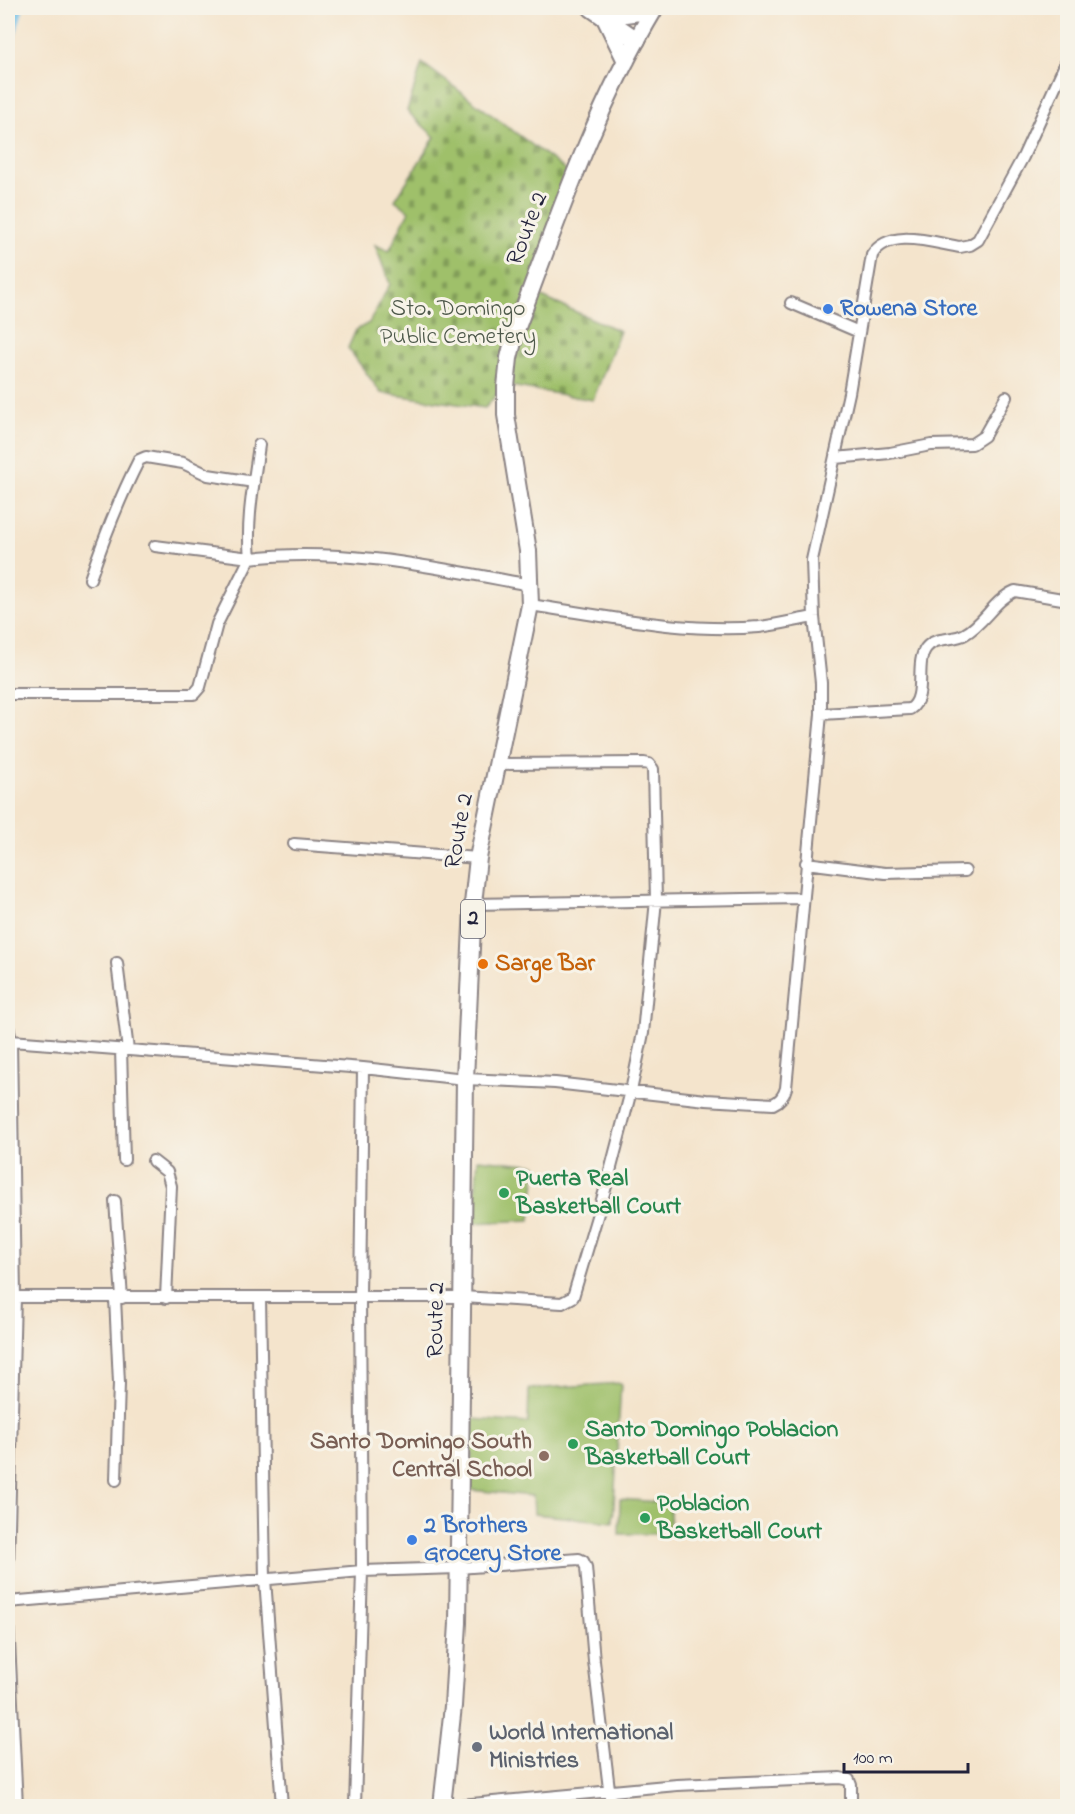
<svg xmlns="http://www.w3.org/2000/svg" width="1075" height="1814" font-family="'Indie Flower',sans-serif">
	<defs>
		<pattern id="cemetery-stones" width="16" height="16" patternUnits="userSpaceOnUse" patternTransform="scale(1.5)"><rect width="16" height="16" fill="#9fc06a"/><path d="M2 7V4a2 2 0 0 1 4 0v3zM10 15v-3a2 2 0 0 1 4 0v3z" fill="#819c58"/></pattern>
	</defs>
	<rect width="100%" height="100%" fill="#f7f3e8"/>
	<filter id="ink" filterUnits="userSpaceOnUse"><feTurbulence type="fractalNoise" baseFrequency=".0167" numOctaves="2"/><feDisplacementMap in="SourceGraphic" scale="12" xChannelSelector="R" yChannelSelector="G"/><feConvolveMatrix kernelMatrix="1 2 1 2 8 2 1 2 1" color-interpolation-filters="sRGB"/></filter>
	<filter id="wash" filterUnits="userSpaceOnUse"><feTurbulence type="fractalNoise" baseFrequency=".008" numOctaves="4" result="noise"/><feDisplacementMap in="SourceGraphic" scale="24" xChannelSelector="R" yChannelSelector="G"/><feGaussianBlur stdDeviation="1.35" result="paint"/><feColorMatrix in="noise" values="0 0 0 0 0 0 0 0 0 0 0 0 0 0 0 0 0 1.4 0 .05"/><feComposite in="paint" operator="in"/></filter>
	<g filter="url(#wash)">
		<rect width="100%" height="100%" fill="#f4e4cc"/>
		<path fill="url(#cemetery-stones)" stroke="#607152" stroke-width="1.5" d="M422,63l149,111 -41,118 90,39 -27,69 -88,-15 -20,23 -104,-15 -33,-45 8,-18 13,-7 21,-39 -15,-39 14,6 20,-40 -14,-11 40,-63 -28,-26z"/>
		<path fill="#9fc06a" stroke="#607152" stroke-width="1.5" d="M478,1159l59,6 -7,55 -57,3z
			M621,1383l-8,139 -79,-8 -1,-18 -62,-6 1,-71 56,4 1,-34z
			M620,1499l50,4v31h-51z"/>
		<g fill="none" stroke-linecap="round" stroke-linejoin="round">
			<path stroke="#6dbfe9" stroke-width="15" d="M8,36l8,-28"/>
		</g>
	</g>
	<g filter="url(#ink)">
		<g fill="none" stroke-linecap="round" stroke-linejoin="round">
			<defs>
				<path id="minor" d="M791,303l68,29
					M835,458l55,-5 41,-8 41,-1 12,-8 22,-39
					M155,546l95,12c-4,-38 4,-75 9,-113
					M90,579c14,-41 29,-80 49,-119l7,-3 37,6 25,12 46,7
					M530,605c75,11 153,28 229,22 18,-2 37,-7 55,-10
					M8,694h186l6,-7 17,-63 33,-66c94,-11 188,10 280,27
					M821,714l89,-5c18,-12 4,-45 16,-61 9,-12 28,-7 39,-14 19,-10 29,-34 50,-43l53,9
					M294,844l184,14
					M806,863l79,10 80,-2
					M473,904l330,-6
					M117,963l11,87
					M8,1026l3,15 4,256 -7,269
					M11,1041l352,27 102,11 90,4 151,17 67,4c7,-3 11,-8 13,-16l35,-374v-31l-7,-66 -2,-57 37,-167 23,-138c17,-28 62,-12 88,-8l10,-2 8,-5 45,-83 45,-99
					M121,1049l3,111
					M153,1161l14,11 4,14 -5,112
					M115,1201l7,97
					M15,1297h447l100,6 11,-6 34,-114 24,-92 12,-58 13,-133 -3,-131 -4,-5 -5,-1 -147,1
					M260,1297l5,282 17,227
					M115,1298l4,85 -3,97
					M8,1602l354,-31 96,-3 121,-9 4,2 3,6 8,94 17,145
					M8,1620l9,186
					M355,1806l7,-235 -2,-274 3,-229
					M450,1806l227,-21 163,-7 9,2 2,5v21"/>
				<path id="primary" d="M591,8l46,32"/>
				<path id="trunk" d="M608,12l17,2 29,-4
					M605,18l21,43
					M442,1806l11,-100 5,-83 7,-544 8,-175 5,-46 52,-253 -2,-54 -22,-136v-28l3,-29 7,-28c41,-110 79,-222 139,-322"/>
			</defs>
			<use href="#minor" stroke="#8b8384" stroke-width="14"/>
			<use href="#primary" stroke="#8b8384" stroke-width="20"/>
			<use href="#trunk" stroke="#8b8384" stroke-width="20"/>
			<use href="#minor" stroke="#fff" stroke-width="10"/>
			<use href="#primary" stroke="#fff" stroke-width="16"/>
			<use href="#trunk" stroke="#fff" stroke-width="16"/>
		</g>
	</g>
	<g fill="#3f7fe0" stroke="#f7f3e8" stroke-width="2">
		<circle cx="828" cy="309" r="6"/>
		<circle cx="412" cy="1540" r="6"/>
	</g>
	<circle fill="#e8710a" stroke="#f7f3e8" stroke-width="2" cx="483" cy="964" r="6"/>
	<g fill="#2e9e5b" stroke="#f7f3e8" stroke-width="2">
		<circle cx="504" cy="1193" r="6"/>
		<circle cx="573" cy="1444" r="6"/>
		<circle cx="645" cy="1518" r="6"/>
	</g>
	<circle fill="#8d6e63" stroke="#f7f3e8" stroke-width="2" cx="544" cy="1456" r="6"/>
	<circle fill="#6b7280" stroke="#f7f3e8" stroke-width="2" cx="477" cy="1747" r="6"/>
	<g text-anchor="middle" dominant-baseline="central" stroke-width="6" stroke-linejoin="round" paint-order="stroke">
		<rect fill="#f7f3e8" stroke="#62616f" stroke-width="1.5" x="461" y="900" width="24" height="38" rx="4.5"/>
		<g font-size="22" font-weight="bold" fill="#22223b">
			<text x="473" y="919">2</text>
		</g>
		<g font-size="24" fill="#22223b" stroke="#f7f3e8">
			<text transform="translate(528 229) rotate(-69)">Route 2</text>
			<text transform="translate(460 831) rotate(-80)">Route 2</text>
			<text transform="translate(437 1320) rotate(-89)">Route 2</text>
		</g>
		<g font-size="24" fill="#4e594b" stroke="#f7f3e8">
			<text x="458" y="309">Sto. Domingo<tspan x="458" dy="28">Public Cemetery</tspan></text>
		</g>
		<g font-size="24" font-weight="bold" fill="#366cbe" stroke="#f7f3e8" text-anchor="start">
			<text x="840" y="309">Rowena Store</text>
			<text x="424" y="1526">2 Brothers<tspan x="424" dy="28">Grocery Store</tspan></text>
		</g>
		<g font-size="24" font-weight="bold" fill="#c56008" stroke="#f7f3e8" text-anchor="start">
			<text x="495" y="964">Sarge Bar</text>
		</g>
		<g font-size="24" font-weight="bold" fill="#27864d" stroke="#f7f3e8" text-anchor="start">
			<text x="516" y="1179">Puerta Real<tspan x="516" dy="28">Basketball Court</tspan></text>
			<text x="585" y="1430">Santo Domingo Poblacion<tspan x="585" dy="28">Basketball Court</tspan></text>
			<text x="657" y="1504">Poblacion<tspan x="657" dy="28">Basketball Court</tspan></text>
		</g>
		<g font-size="24" font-weight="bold" fill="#785e54" stroke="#f7f3e8" text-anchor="end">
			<text x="532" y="1442">Santo Domingo South<tspan x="532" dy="28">Central School</tspan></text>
		</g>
		<g font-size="24" font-weight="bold" fill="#5b616d" stroke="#f7f3e8" text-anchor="start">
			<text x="489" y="1733">World International<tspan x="489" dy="28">Ministries</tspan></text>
		</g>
	</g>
	<rect width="1075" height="1814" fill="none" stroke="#f7f3e8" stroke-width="30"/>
	<path d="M844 1763v9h124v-9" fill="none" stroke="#22223b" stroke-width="3"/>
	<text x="853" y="1763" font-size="18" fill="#22223b" stroke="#f7f3e8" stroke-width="4.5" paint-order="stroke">100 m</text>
</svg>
